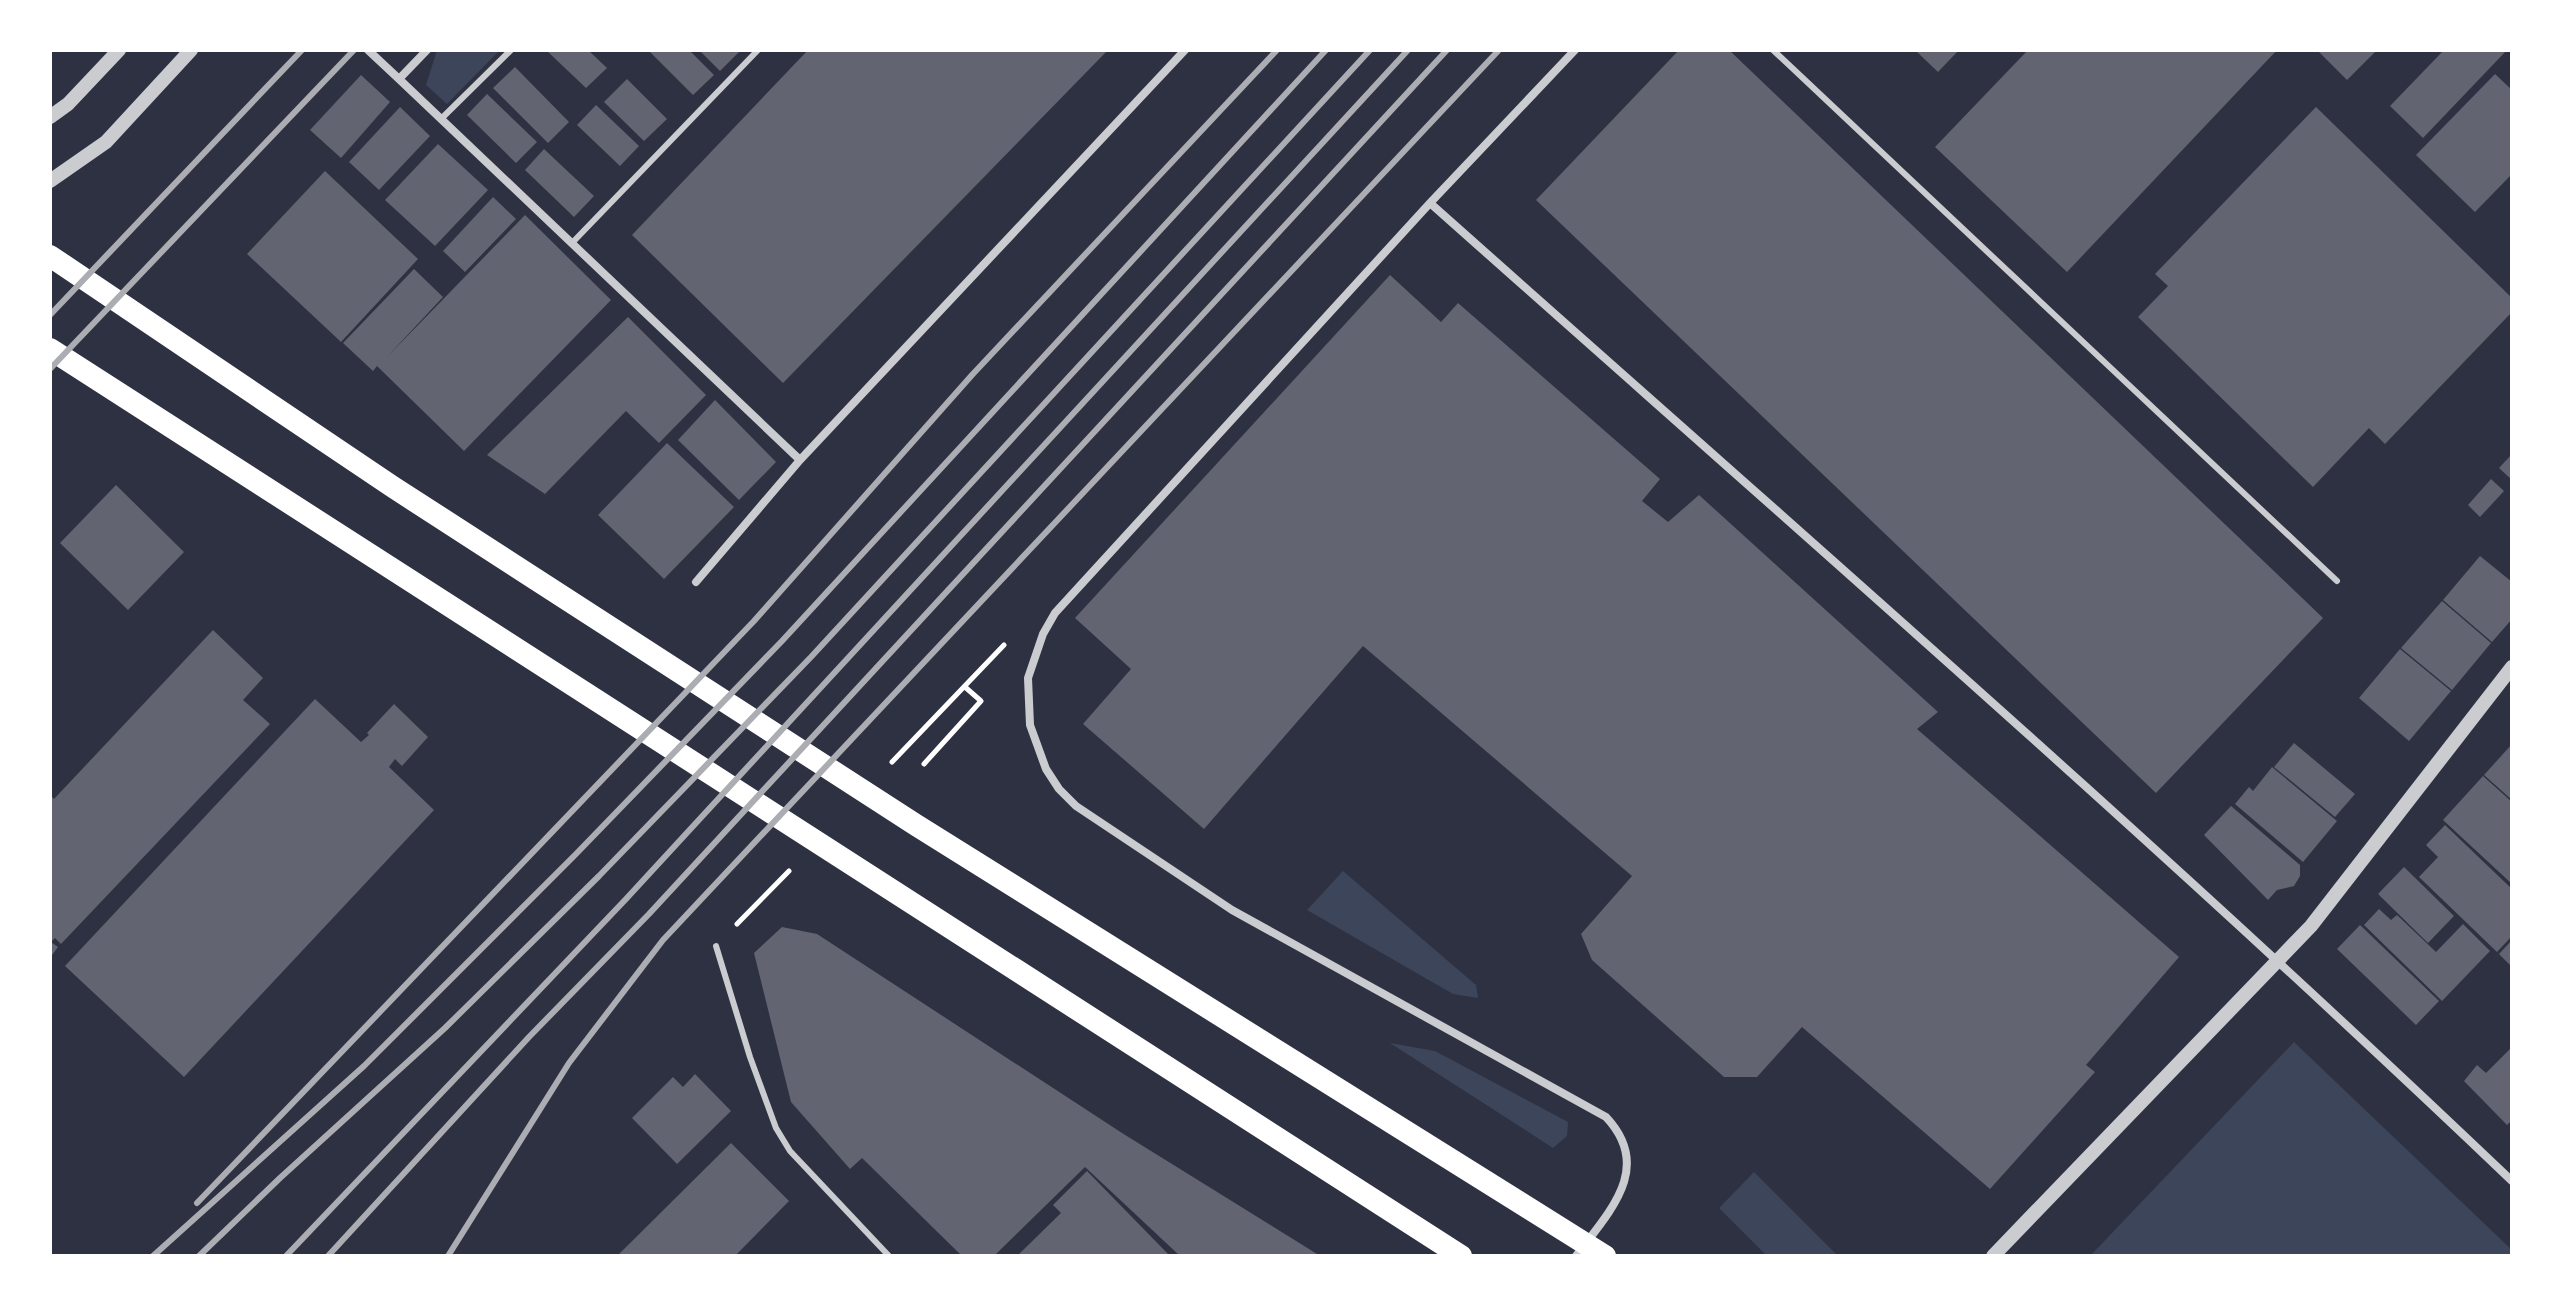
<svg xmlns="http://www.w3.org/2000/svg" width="2562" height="1306" font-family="Montserrat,sans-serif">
	<rect width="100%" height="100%" fill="#2d3142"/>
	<path fill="#3c4559" d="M437,50h63l-53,54 -21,-19z
		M1343,871l133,114 2,13 -25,-4 -146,-84z
		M2294,1042l218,208v6h-422z
		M1390,1043l45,8 133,71 -1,14 -14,12z
		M1754,1172l84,84h-71l-48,-48z"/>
	<path fill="#626471" d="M546,50h42l19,18 -21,20z
		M648,50h41l25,25 -21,20z
		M699,50h42l-21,21z
		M808,50h300l-325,333 -151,-148z
		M1679,50h50l594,568 -167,175 -620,-593z
		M1915,50h44l-21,22z
		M2028,50h249l-210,222 -132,-125z
		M2317,50h60l-30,30z
		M2444,50h63l-84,88 -33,-32z
		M515,67l54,55 -21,21 -55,-55z
		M2495,74l17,16v84l-37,38 -59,-57z
		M361,75l29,27 -49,56 -31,-28z
		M627,79l40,40 -23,22 -40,-39z
		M487,94l50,48 -21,21 -49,-48z
		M596,105l43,41 -19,20 -43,-41z
		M400,107l30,29 -51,54 -30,-28z
		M2316,107l196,191v14l-127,132 -16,-16 -56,59 -175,-170 30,-31 -13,-12z
		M438,144l50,46 -53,56 -50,-46z
		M544,149l50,47 -20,21 -49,-47z
		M325,171l93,88 -77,83 -94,-88z
		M493,197l23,22 -51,53 -22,-21z
		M525,215l86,85 -147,151 -87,-85 -4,5 -30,-28 71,-74 29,28 -58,62z
		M1390,275l51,47 17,-19 202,176 -18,22 26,21 31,-27 239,217 -21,17 262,228 -93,108 9,7 -105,117 -188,-162 -45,50h-33l-132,-117 -11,-26 51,-58 -269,-230 -159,183 -121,-105 48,-55 -56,-51z
		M628,317l78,78 -47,48 -33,-32 -81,83 -58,-39z
		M715,400l61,62 -37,38 -61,-60z
		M667,443l67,64 -70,72 -66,-64z
		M2512,454v26l-13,-12z
		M2491,479l13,12 -24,26 -12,-12z
		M116,485l68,67 -56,58 -68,-67z
		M2480,556l32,26v37l-20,23 -49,-42z
		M2442,601l49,42 -39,47 -51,-42z
		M213,630l50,48 -20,22 27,24 -209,220 -6,-6 -4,4 7,5 -8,11v-163l4,4z
		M2400,649l51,42 -42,50 -50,-43z
		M315,699l46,43 8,-7 -2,-2 27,-29 34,33 -26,29 -7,-7 -6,8 45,43 -250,267 -119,-111z
		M2294,743l61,51 -20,23 -61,-50z
		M2512,744v56l-28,-25z
		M2272,767l65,54 -34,41 -68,-58 14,-17 4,4z
		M2483,776l29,26v82l-69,-64z
		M2231,806l69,59v11l-6,10 -17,4 -9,10 -64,-65z
		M2445,825l67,64v47l-15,16 -78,-75 19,-20 -12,-12z
		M2404,867l50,49 -26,27 -50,-49z
		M2379,909l12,11 6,-5 39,37 27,-28 27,27 -48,50 -78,-76z
		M2360,925l79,76 -23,24 -79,-76z
		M782,927l35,7 305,199 195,121 -137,2 -95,-89 -91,89h-32l-100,-98 -12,11 -59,-67 -37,-149z
		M2512,940v27l-13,-13z
		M2512,1047v73l-5,5 -43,-44 13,-16 9,8z
		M695,1074l36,37 -54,53 -45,-46 41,-41 10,10z
		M731,1143l58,58 -54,55h-118z
		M1087,1171l83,85h-153l44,-43 -8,-8z"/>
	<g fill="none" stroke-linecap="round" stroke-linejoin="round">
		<path stroke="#fff" stroke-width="5" d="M892,762l112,-117
			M924,764l57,-63 -16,-14
			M737,924l52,-53"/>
		<path stroke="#caccd0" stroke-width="6" d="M1773,50l564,531
			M442,118l69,-68
			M572,243l186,-193
			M716,946l34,111 26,71 14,23 99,105"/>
		<path stroke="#caccd0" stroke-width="8" d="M368,50l31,29
			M427,50l-28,29 401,381
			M1575,50l-145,153 -375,410 -12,21 -15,44 2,47 16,44 13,20 17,17 156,104 374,207c48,51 3,95 -30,139
			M1430,203c363,323 730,642 1082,978
			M696,582l104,-122 385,-410"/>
		<path stroke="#caccd0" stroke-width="14" d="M50,117l18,-13 51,-54
			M50,181l56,-39 85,-92
			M1993,1256l318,-330 201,-259"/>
		<path stroke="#fff" stroke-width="22" d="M50,256l343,231 523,338 689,431
			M50,349l1411,907"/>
		<path stroke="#abadb3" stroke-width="6" d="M50,315l252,-265
			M50,369l304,-319
			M197,1203l557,-582 218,-246 305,-325
			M153,1256l211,-190 212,-212 206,-213 544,-591
			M199,1256l81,-78 165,-150 154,-152 212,-219 559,-607
			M286,1256l340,-357 782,-849
			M328,1256l201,-219 120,-123 798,-864
			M448,1256l121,-193 94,-123 836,-890"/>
	</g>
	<rect width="2562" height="1306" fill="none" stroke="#ffffff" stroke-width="104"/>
</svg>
